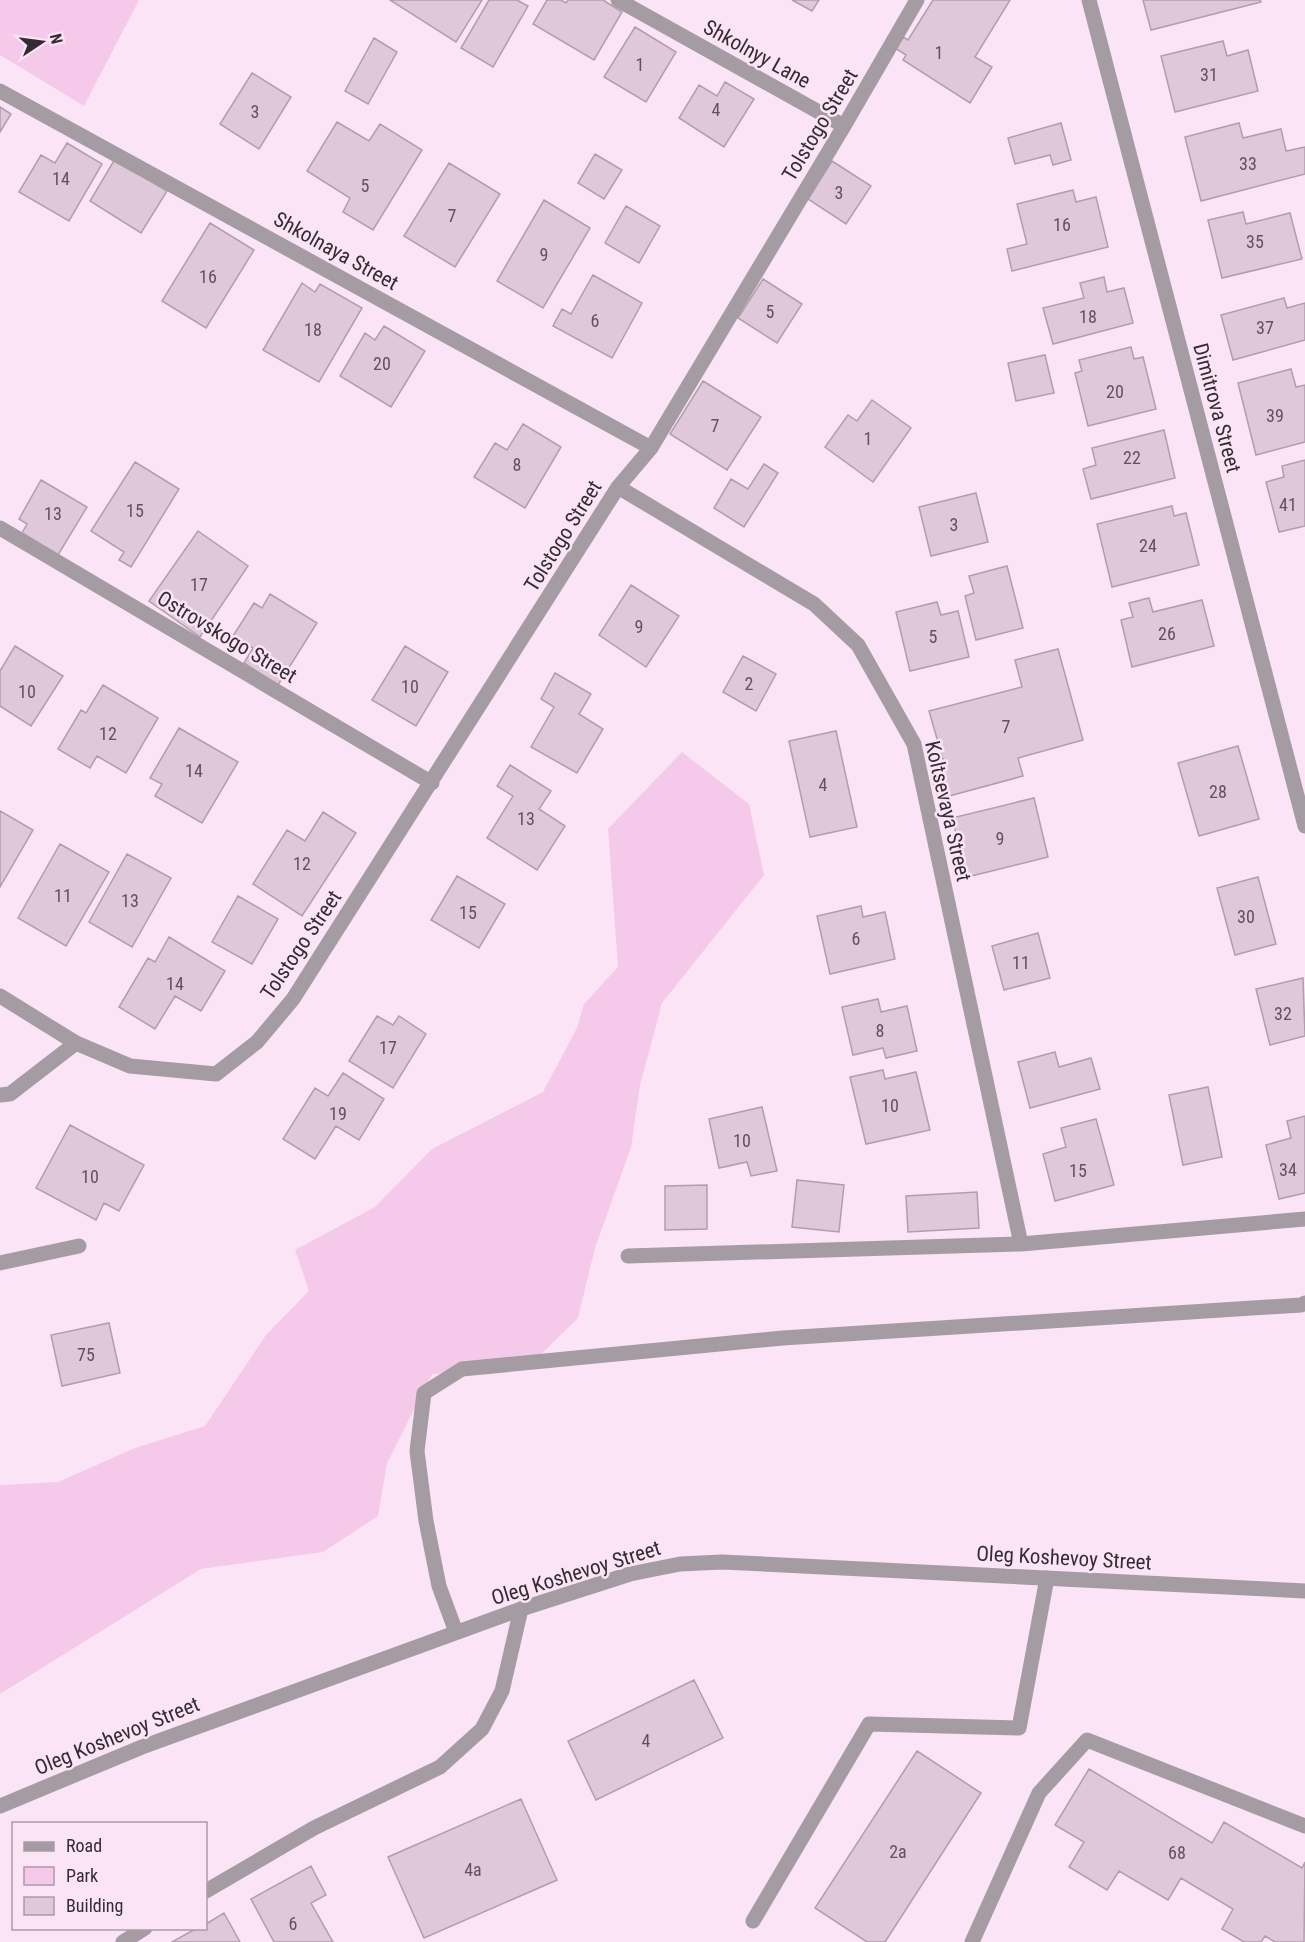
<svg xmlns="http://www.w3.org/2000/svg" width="1305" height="1942" font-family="'Roboto Condensed',sans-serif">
	<rect width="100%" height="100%" fill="#fbe4f5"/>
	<path fill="#f5c9ea" d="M0,0h139l-55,106 -84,-51z
		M682,752l67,52 15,71 -102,128 -22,82 -9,62 -36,101 -17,70 -53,52 -93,4 -45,89 -9,53 -55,36 -122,17 -201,125v-209l58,-3 77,-34 70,-22 61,-91 43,-44 -14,-41 80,-43 57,-58 111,-57 34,-64 7,-24 34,-37 -10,-138z"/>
	<path fill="#dfc8d9" stroke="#b29dad" stroke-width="1.5" d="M390,0h92l-26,42z
		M489,0h28l11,6 -35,61 -32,-19z
		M547,0h14l5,3 2,-3h35l19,12 -28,48 -61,-36z
		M792,0h27l-7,11z
		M933,0h77l-35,57 17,10 -22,36 -67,-43 3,-5 -11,-7 8,-11 5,3z
		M1143,0h117l1,2 -110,28z
		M635,27l41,25 -30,50 -42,-25z
		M374,38l23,14 -29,52 -23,-13z
		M1223,41l4,15 21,-6 10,41 -83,21 -14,-56z
		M252,73l39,24 -32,52 -39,-25z
		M725,82l29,17 -30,48 -45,-29 20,-33 18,11z
		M0,107l11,7 -11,18z
		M337,122l32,19 11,-17 42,26 -49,80 -30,-18 7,-14 -43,-27z
		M1061,123l10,37 -18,5 -3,-10 -35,9 -7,-26z
		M1239,123l4,15 38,-9 5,22 19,-4v27l-104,27 -16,-64z
		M67,143l35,21 -33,57 -50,-29 22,-37 14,8z
		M595,154l27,16 -18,29 -26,-16z
		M115,159l52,32 -26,42 -51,-32z
		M832,161l39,25 -25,38 -38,-25z
		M449,163l51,31 -45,73 -51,-31z
		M1073,190l3,12 20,-5 12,50 -96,24 -5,-22 20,-5 -10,-40z
		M544,200l46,28 -47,80 -46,-27z
		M626,206l34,20 -21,37 -34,-20z
		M1243,212l3,12 44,-11 12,46 -80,19 -14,-58z
		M210,223l44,27 -48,78 -44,-27z
		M593,275l49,28 -30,55 -59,-32 9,-17 9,5z
		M1104,277l3,15 17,-4 9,35 -80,21 -10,-36 41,-10 -4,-15z
		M763,279l39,25 -25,39 -39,-25z
		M302,283l13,9 5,-8 42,24 -43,74 -56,-32z
		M1284,298l3,10 18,-5v37l-72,20 -12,-45z
		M384,326l41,25 -34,56 -51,-31 25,-43 10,7z
		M1131,347l3,12 9,-2 13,52 -68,17 -13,-53 7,-2 -3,-11z
		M1045,355l9,38 -38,8 -8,-38z
		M1291,369l5,18 9,-2v57l-49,13 -18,-72z
		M703,381l58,36 -34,53 -57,-36z
		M872,400l39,28 -38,54 -48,-35 23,-32 9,6z
		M523,424l38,23 -36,61 -51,-31 21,-34 12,7z
		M1164,430l11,48 -84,21 -8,-30 13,-4 -4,-17z
		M1305,460v66l-26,6 -13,-50 18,-5 -2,-11z
		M135,462l44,27 -48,78 -12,-7 5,-8 -33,-21z
		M764,464l14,9 -34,54 -30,-19 17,-29 17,10z
		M41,480l46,27 -29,48 -36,-22 5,-9 -8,-5z
		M976,493l12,49 -57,14 -12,-49z
		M1172,506l2,10 12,-3 13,52 -87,22 -15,-63z
		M198,531l50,35 -48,71 -51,-36z
		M1007,566l16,62 -47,12 -11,-44 9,-3 -5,-17z
		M631,585l48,31 -33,51 -47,-32z
		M270,594l47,29 -39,62 -34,-22 9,-15 -20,-12 21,-33 8,5z
		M1149,598l4,14 49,-12 12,46 -82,21 -11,-47 12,-3 -4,-14z
		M937,602l4,13 17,-4 11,46 -59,14 -14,-59z
		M15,646l48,30 -32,50 -31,-20v-35z
		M405,646l43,26 -32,54 -44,-26z
		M1058,649l25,91 -65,18 5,18 -85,23 -7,-25 15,-4 -17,-59 93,-24 -7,-27z
		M743,656l33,18 -20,37 -33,-19z
		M555,673l36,21 -12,20 24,15 -26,44 -46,-26 23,-40 -13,-8z
		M103,685l55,33 -32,55 -29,-17 -7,12 -32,-19 23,-39 5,3z
		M179,728l59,34 -36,61 -47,-27 7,-12 -12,-6z
		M836,731l21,96 -47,10 -21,-96z
		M1238,746l21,73 -60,17 -21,-73z
		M510,765l41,26 -12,18 26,17 -28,44 -50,-32 26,-42 -16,-10z
		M1034,798l14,59 -81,20 -15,-59z
		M0,811l33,19 -33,57z
		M323,812l33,21 -54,83 -49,-32 34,-54 18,11z
		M60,844l49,28 -43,74 -48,-28z
		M127,854l44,24 -39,69 -43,-25z
		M457,876l48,28 -26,44 -48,-28z
		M1258,877l18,67 -41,11 -18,-67z
		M238,896l40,23 -26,45 -40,-22z
		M861,906l2,11 22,-5 10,47 -65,15 -13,-58z
		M1038,933l12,45 -46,12 -12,-44z
		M169,937l56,34 -24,40 -26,-15 -20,33 -36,-22 29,-49 7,4z
		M1303,978l2,58 -35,9 -14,-56z
		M878,999l3,13 26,-6 10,45 -31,7 -3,-10 -30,7 -11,-48z
		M377,1016l16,9 6,-9 27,18 -33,54 -44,-27z
		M1055,1052l4,15 32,-9 9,31 -70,19 -12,-46z
		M883,1070l2,9 31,-7 14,58 -64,14 -16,-67z
		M343,1073l41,26 -25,41 -23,-14 -21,33 -32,-20 32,-51 13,8z
		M1208,1087l14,70 -39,8 -14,-70z
		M762,1107l15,64 -26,5 -4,-14 -28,6 -10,-49z
		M1305,1116v77l-26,6 -13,-54 25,-7 -4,-17z
		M1096,1119l18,66 -59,16 -12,-47 23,-7 -5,-19z
		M70,1125l74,40 -25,46 -15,-8 -8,17 -60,-32z
		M797,1180l47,5 -5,47 -47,-5z
		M707,1185v44l-42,1v-44z
		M977,1192l2,36 -71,4 -2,-36z
		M109,1323l11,50 -58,13 -11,-51z
		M694,1680l29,58 -127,62 -28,-59z
		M917,1751l64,42 -96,149h-18l-52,-34z
		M1089,1769l123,74 12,-21 78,46 3,-6 -1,80h-29l-10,-6 -4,6h-17l-22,-13 11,-20 -52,-31 -13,22 -49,-29 -12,19 -38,-23 15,-25 -29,-17z
		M521,1799l36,81 -133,58 -36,-81z
		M311,1866l15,29 -15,8 22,39h-59l-23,-43z
		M224,1913l16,29h-68l25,-14h9v-4z"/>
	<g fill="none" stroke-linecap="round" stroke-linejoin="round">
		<path stroke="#a59ba2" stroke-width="15" d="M456,1632l-17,-46 -13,-65 -9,-70 7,-58 38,-24 321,-31 518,-33 4,-2
			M753,1921l116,-197 150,4 28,-150
			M972,1942l67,-149 48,-53 218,86"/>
		<path stroke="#a59ba2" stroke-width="15" d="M618,0l226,126
			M1089,0l216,826
			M0,91l651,357
			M618,487l196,117 44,41 56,99 107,500
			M0,528l432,255
			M0,996l76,47 54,23 86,8 41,-32 36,-43 325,-512 33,-39 193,-322 73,-126
			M0,1095l10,-1 66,-51
			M628,1256l393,-12 284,-25
			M0,1263l79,-17
			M206,1891l108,-63 126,-61 42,-38 20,-38 19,-82
			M123,1942l22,-14"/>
		<path stroke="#a59ba2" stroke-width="15" d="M0,1806l142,-59 379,-138 109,-35 50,-10 42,-2 583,29"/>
	</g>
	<g text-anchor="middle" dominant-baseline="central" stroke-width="5" stroke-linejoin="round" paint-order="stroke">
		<g font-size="18" fill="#60535c">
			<text x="939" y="52">1</text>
			<text x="640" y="64">1</text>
			<text x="1209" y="74">31</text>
			<text x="716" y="109">4</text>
			<text x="255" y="111">3</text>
			<text x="1248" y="163">33</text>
			<text x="61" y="178">14</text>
			<text x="365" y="185">5</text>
			<text x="839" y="192">3</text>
			<text x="452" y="215">7</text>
			<text x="1062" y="224">16</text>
			<text x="1255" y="241">35</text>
			<text x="544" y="254">9</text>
			<text x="208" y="276">16</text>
			<text x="770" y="311">5</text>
			<text x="1088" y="316">18</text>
			<text x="595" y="320">6</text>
			<text x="1265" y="327">37</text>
			<text x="313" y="329">18</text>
			<text x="382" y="363">20</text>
			<text x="1115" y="391">20</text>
			<text x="1275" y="415">39</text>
			<text x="715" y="425">7</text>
			<text x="868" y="438">1</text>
			<text x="1132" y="457">22</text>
			<text x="517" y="464">8</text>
			<text x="1288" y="504">41</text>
			<text x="135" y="510">15</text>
			<text x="53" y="513">13</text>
			<text x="954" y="524">3</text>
			<text x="1148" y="545">24</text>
			<text x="199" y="584">17</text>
			<text x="639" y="626">9</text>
			<text x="1167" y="633">26</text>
			<text x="933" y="636">5</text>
			<text x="749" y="683">2</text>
			<text x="410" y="686">10</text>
			<text x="27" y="691">10</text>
			<text x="1006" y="726">7</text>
			<text x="108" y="733">12</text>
			<text x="194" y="770">14</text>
			<text x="823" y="784">4</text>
			<text x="1218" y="791">28</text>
			<text x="526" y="818">13</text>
			<text x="1000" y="838">9</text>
			<text x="302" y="863">12</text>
			<text x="63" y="895">11</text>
			<text x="130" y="900">13</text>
			<text x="468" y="912">15</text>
			<text x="1246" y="916">30</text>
			<text x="856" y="938">6</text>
			<text x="1021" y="962">11</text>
			<text x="175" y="983">14</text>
			<text x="1283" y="1013">32</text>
			<text x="880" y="1030">8</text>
			<text x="388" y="1047">17</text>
			<text x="890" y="1105">10</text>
			<text x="338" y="1113">19</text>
			<text x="742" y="1140">10</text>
			<text x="1288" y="1169">34</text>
			<text x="1078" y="1170">15</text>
			<text x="90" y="1176">10</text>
			<text x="86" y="1354">75</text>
			<text x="646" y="1740">4</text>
			<text x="898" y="1851">2а</text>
			<text x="1177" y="1852">68</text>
			<text x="473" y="1869">4а</text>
			<text x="293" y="1923">6</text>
		</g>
		<g font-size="21" fill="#352c33" stroke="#fbe4f5">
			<text transform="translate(757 54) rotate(29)">Shkolnyy Lane</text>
			<text transform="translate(820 125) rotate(-59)">Tolstogo Street</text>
			<text transform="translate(336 251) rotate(29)">Shkolnaya Street</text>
			<text transform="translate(1217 408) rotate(75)">Dimitrova Street</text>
			<text transform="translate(563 536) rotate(-58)">Tolstogo Street</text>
			<text transform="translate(227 637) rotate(31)">Ostrovskogo Street</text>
			<text transform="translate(948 811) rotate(77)">Koltsevaya Street</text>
			<text transform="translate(301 945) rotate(-56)">Tolstogo Street</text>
			<text transform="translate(1064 1558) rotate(3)">Oleg Koshevoy Street</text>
			<text transform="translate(576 1573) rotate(-17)">Oleg Koshevoy Street</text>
			<text transform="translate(117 1736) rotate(-22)">Oleg Koshevoy Street</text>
		</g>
	</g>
	<rect x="12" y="1822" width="195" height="108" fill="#fbe4f5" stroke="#ac9aa7" stroke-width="1.5"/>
	<rect x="24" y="1842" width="30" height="9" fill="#a59ba2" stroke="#ac9aa7" stroke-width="1.5"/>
	<text x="66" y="1852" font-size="18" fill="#352c33">Road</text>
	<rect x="24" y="1867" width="30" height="18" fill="#f5c9ea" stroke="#ac9aa7" stroke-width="1.5"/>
	<text x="66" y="1882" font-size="18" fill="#352c33">Park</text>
	<rect x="24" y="1897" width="30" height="18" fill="#dfc8d9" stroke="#ac9aa7" stroke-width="1.5"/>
	<text x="66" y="1912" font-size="18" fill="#352c33">Building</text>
	<g transform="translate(42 42) rotate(77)" stroke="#fbe4f5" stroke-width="4.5" paint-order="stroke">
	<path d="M0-4.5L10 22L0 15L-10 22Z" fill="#352c33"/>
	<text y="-9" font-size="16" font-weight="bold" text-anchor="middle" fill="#352c33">N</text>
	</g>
</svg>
